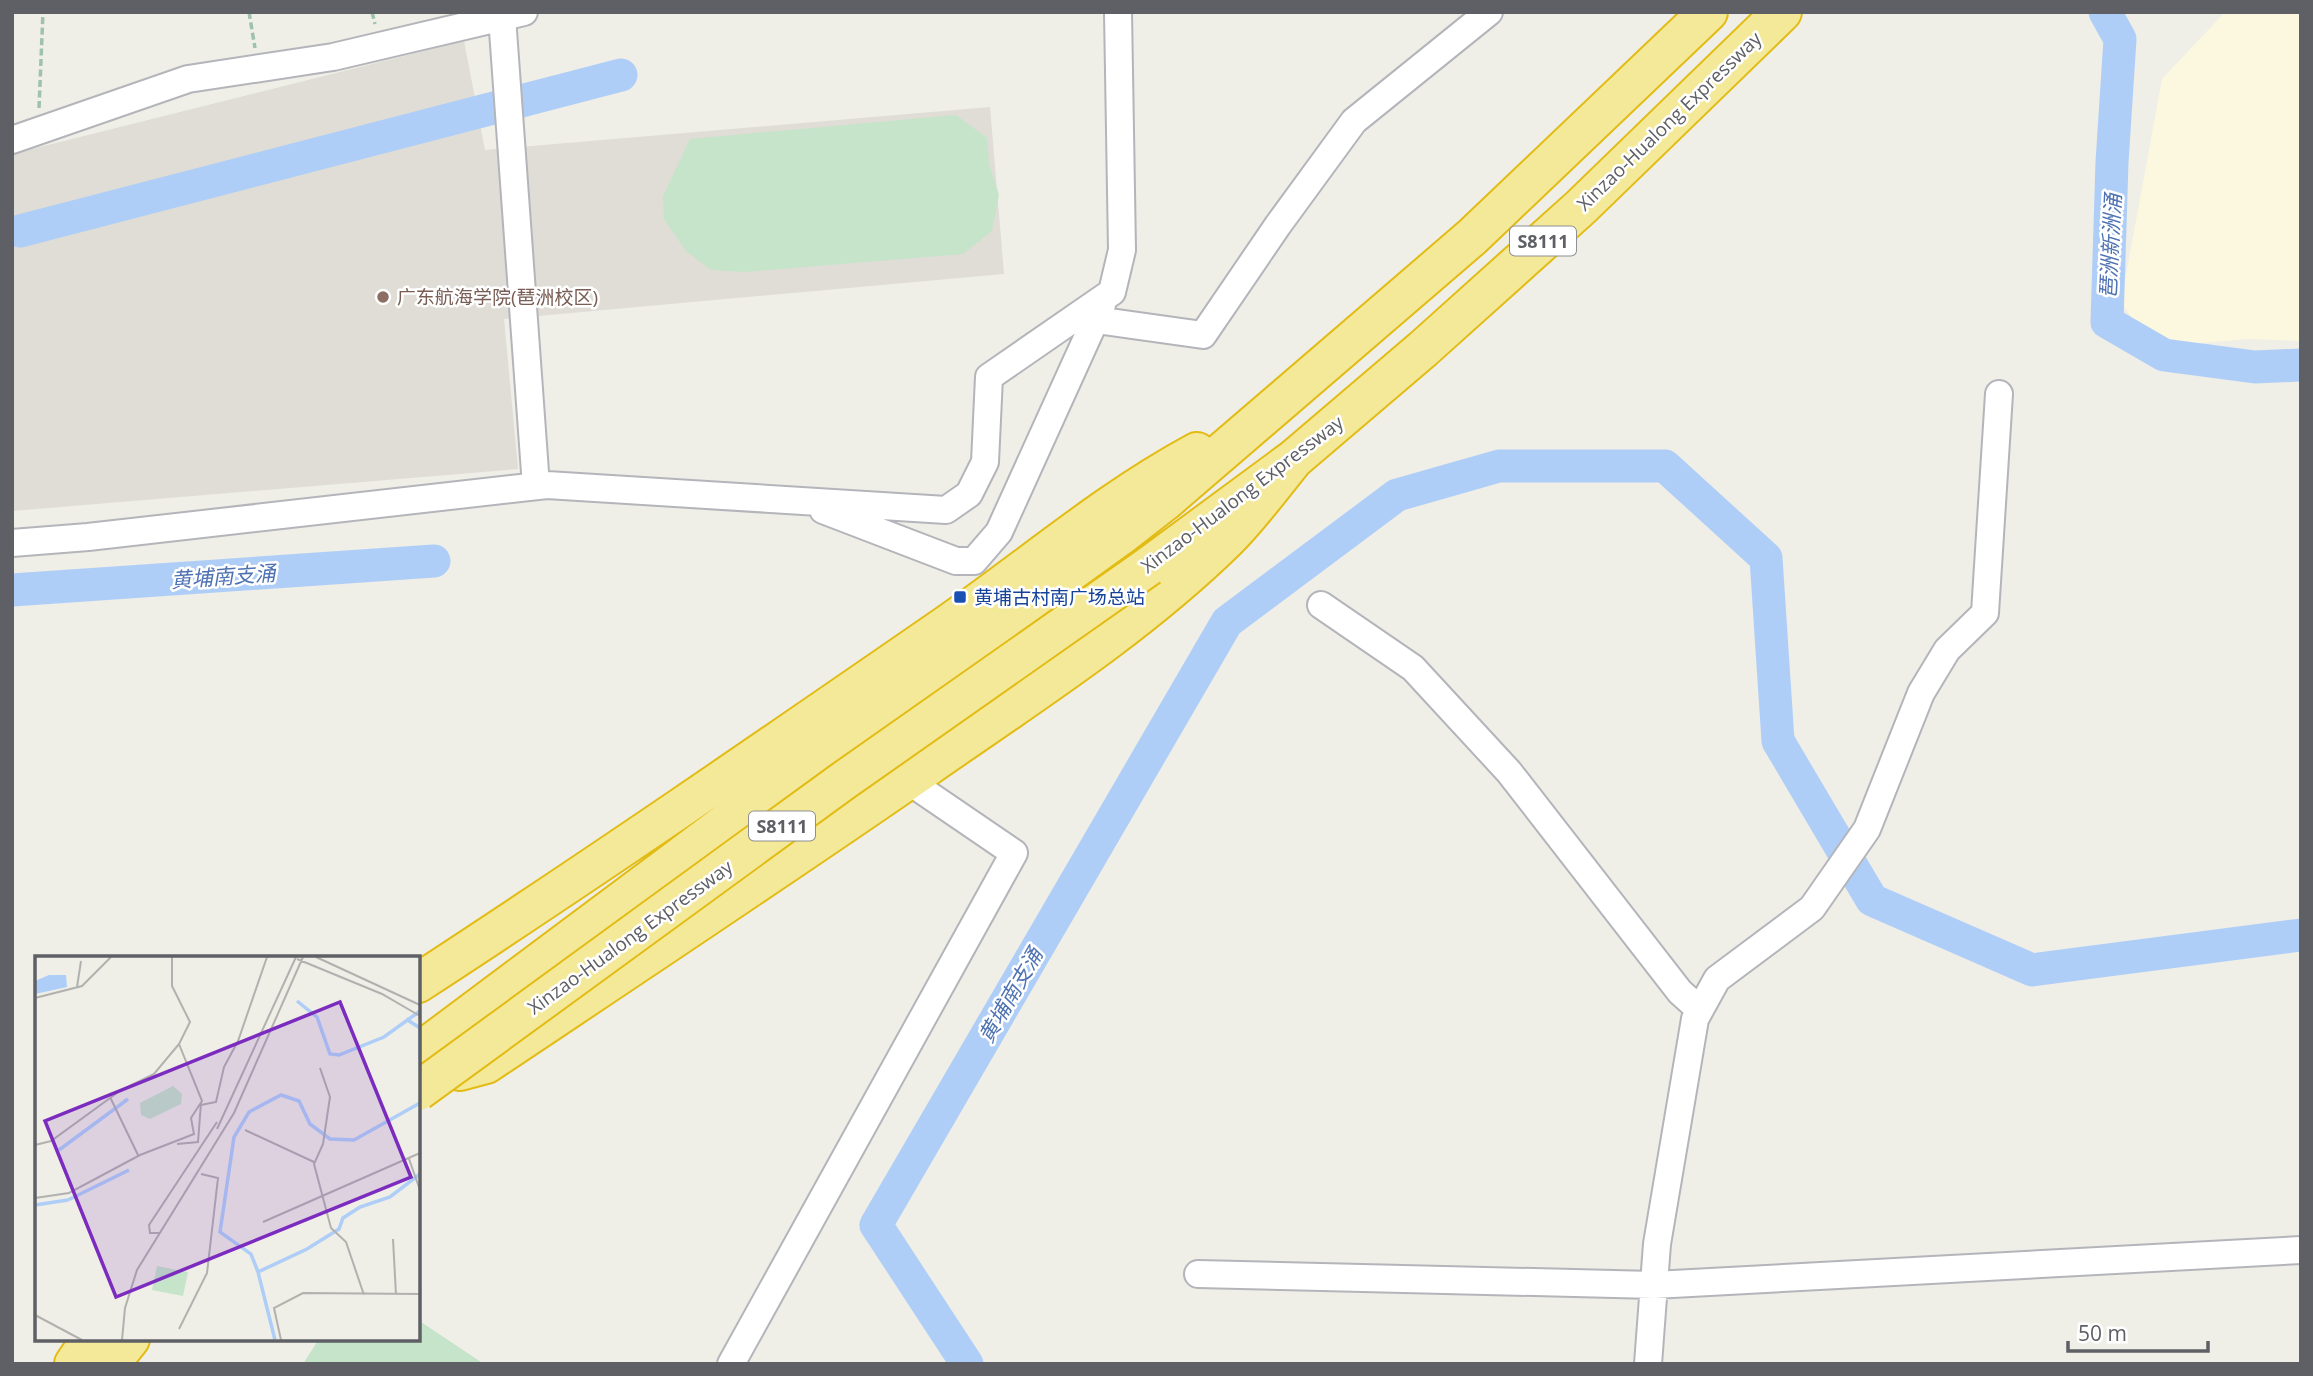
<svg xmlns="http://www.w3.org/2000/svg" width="2313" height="1376" font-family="'Open Sans','Noto Sans SC',sans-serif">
	<rect width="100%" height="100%" fill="#efeee7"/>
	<path fill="#fbf8df" d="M2225,12h76v329l-50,-2 -79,6 -27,-7 -24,-36 41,-223z"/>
	<path fill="#dfddd5" d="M464,41l21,109 505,-43 14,167 -500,45 14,150 -506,42v-357z"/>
	<path fill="#c5e4c9" d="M956,115l31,23 2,26 10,31 -7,36 -29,23 -218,18 -34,-2 -25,-19 -22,-32 -1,-23 27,-57z
		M418,1320l66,44h-181l16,-25h99z"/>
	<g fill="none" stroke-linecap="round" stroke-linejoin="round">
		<path stroke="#aecef8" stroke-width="33" d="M2105,12l15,27 -8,123 -5,160 57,33 91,12 46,-2
			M20,231l601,-156
			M12,590l422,-29
			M967,1364l-91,-139 351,-603 170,-127 102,-29h166l101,92 12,183 94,159 160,70 269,-35"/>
		<defs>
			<path id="minor" d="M502,17l34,469
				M12,140l176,-61 145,-22 191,-45
				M1096,320l107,15 75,-110 76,-104 135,-109
				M823,510l133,51h18l25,-29 103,-227
				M12,543l76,-6 459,-52 399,25 23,-16 16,-32 4,-85 123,-85 10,-42 -4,-238
				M1321,605l92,63 96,104 171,220 20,18
				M1198,1274l456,11 647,-35
				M731,1364l283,-511 -107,-73
				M1648,1364l9,-120 38,-225 22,-40 95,-71 55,-79 54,-136 26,-43 38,-37 14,-219"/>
			<path id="highway" d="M1149,566l145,-107 129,-110 158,-142 201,-195
				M418,983c178,-116 352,-236 526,-356 85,-59 162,-126 253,-175
				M418,1053l403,-301 303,-219 41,-32 307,-264 236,-225
				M460,1071l26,-7c148,-99 296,-197 442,-298 102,-71 209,-139 298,-226 25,-25 46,-54 68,-81
				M74,1364l17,-25
				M110,1364l20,-25"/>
		</defs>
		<use href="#minor" stroke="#b4b5ba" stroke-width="30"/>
		<use href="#highway" stroke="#e2bc14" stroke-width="42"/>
		<path stroke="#9ec2ac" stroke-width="3.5" stroke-dasharray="7 3.5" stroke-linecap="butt" d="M249,12l6,36
			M372,12l3,12
			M39,108l4,-96"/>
		<use href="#minor" stroke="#fff" stroke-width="26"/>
		<use href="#highway" stroke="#f4e998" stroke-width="38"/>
		<defs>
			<path id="highway-bridge" d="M418,1091l425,-310 306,-215"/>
		</defs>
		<use href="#highway-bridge" stroke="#e2bc14" stroke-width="42" stroke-linecap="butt"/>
		<use href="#highway-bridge" stroke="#f4e998" stroke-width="38"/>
	</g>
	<circle fill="#8d6e63" stroke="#fff" stroke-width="2.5" cx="383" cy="297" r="7"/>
	<rect fill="#1a4fb4" stroke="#fff" stroke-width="2.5" x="953" y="590" width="14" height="14" rx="3.5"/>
	<g text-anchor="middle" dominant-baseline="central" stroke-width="5" stroke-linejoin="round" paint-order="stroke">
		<g fill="#fff" stroke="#8e9093" stroke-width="2">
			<rect x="1510" y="226.5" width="66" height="29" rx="5"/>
			<rect x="749" y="811.5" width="66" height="29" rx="5"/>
		</g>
		<g font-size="18" font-weight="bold" fill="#5e6065">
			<text x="1543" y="241">S8111</text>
			<text x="782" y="826">S8111</text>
		</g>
		<g font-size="19" fill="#5e6065" stroke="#fff">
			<text transform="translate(1669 121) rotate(-44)">Xinzao-Hualong Expressway</text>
			<text transform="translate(1242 494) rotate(-37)">Xinzao-Hualong Expressway</text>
			<text transform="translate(630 937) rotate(-36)">Xinzao-Hualong Expressway</text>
		</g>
		<g font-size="19" fill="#785e54" stroke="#fff" text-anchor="start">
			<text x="397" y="297">广东航海学院(琶洲校区)</text>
		</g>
		<g font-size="19" fill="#164399" stroke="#fff" text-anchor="start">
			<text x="974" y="597">黄埔古村南广场总站</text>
		</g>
		<g font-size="21" font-style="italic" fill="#4e72b2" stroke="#fff">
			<text transform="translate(2110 246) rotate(-87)">琶洲新洲涌</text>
			<text transform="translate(223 576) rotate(-4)">黄埔南支涌</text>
			<text transform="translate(1010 995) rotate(-60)">黄埔南支涌</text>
		</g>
	</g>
	<g transform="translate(35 956)">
		<rect width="385" height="385" fill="#efeee7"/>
		<path d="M138,130l9,8 -1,10 -31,15 -9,-4 -1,-12zM122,310l31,6 -5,24 -31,-6z" fill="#c5e4c9"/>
		<path d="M14,19h17l1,12 -32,7v-13z" fill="#aecef8"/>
		<path fill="none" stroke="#aecef8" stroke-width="3.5" d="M262,45l20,16 13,37 9,1 45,-18 36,-26M371,63l14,9v31M24,194l69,-51M33,244l61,-30M0,249l33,-5M223,316l-7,-18 -31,-22 14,-95 15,-25 32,-17 18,6 11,23 20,15 24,1 66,-37M240,384l-17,-68 49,-23 32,-20 4,-11 17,-11 30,-10 30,-23"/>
		<path fill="none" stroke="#b1b1af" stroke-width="2" d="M281,1l104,48M262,3l85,35 38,22M42,31l4,-26M0,42l47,-12 29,-29M285,112l10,29 -7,47 -9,20 17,64 15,14 18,53M75,141l28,58M166,149l15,-3 8,-35 14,-26 29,-84M182,173l79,-172M210,174l69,32M142,188l21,-2 3,-39M0,189l16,-4 70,-51 33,-16 25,-30M374,203l11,31M0,242l34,-5 71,-38 54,-21 -3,-16 11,-17 -23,-57 11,-22 -18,-36v-29M228,266l157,-69M125,277h-10l-1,-8 68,-103M358,283l3,56M0,359l47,25M144,373l28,-56 11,-95 -17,-4M87,384l3,-32 12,-38 97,-157 69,-156M246,384l-7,-32 29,-15 117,1"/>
		<path fill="#7b2cbf" fill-opacity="0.15" stroke="#7b2cbf" stroke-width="3.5" d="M305,46l71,175 -295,120 -71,-176z"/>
		<rect width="385" height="385" fill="none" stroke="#5e6065" stroke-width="3.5"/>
	</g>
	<rect width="2313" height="1376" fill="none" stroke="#5e6065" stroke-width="28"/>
	<path d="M2068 1341v10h140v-10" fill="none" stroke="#5e6065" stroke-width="3.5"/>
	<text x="2078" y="1341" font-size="21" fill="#5e6065" stroke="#ffffff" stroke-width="5" paint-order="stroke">50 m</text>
</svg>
